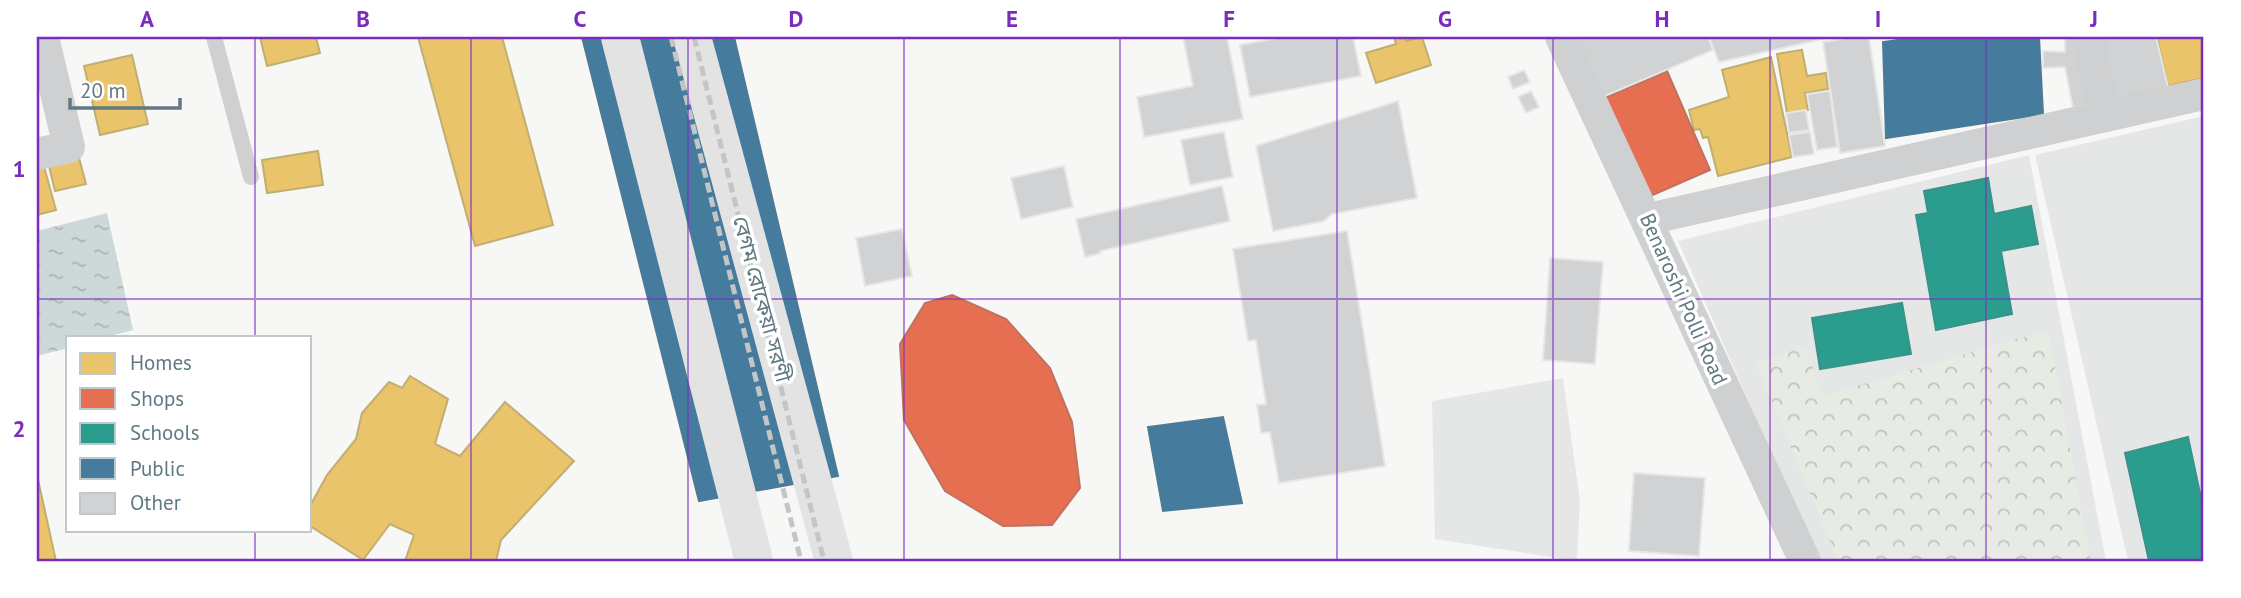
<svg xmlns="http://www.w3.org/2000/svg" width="2241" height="598" font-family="'PT Sans','Noto Sans Bengali',sans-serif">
	<defs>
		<pattern id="park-crowns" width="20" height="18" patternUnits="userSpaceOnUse" patternTransform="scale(1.75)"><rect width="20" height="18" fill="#e8eae4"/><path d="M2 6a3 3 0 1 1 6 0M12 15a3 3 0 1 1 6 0" fill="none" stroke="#bfc2be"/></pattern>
		<pattern id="water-ripples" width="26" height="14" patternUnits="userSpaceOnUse" patternTransform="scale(1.75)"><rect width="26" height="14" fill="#cdd8d9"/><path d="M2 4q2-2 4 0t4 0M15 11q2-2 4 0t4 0" fill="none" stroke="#aab4b5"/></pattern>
	</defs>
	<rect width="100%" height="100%" fill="#f7f7f6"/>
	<path fill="#e5e7e7" d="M2204,116v445h-76l-93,-406z
		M2029,155l77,406h-287l-141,-320z
		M1563,378l17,123 -3,60 -142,-22 -3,-138z"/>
	<path fill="url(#park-crowns)" d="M2048,330l43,231h-253l-82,-198 49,-17 18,50z"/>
	<path fill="url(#water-ripples)" d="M107,213l26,117 -26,7h-39v11l-31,8v-125z"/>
	<path fill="#e9c46a" stroke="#c0ae72" stroke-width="2" d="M260,37h56l4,16 -53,13z
		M418,37h84l51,188 -78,21z
		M1394,37h11l1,4 16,-4 9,28 -55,18 -10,-30 30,-9z
		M2157,37h47v41l-36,8z
		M1802,50l5,26 19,-3 2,16 -23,4 3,17 -21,3 -10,-59z
		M132,55l16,69 -48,11 -16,-69z
		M1771,57l21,100 -74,19 -10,-39 -5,1 -3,-9 -6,1 -5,-20 40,-13 -7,-27z
		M318,151l5,34 -56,8 -5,-33z
		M78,154l8,30 -31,7 -7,-29z
		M43,163l13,47 -19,5v-51z
		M410,376l38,23 -13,45 25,12 45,-54 69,59 -73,79 -5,21h-91l9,-26 -24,-11 -27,36 -53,-34v-20l17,-31 29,-36 6,-26 27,-31 13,6z
		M37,475l19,86h-19z"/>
	<path fill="#e76f51" stroke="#be7260" stroke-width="2" d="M1667,71l43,99 -64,28 -44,-99z
		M952,295l54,24 44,49 22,54 8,66 -28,37 -49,1 -58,-35 -41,-71 -4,-76 25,-41z"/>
	<path fill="#2a9d8f" stroke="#3a928b" stroke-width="2" d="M1988,178l6,36 37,-8 7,38 -37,7 11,63 -76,16 -20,-115 12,-2 -4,-22z
		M1902,303l9,51 -91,15 -8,-51z
		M2188,437l16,75v49h-55l-24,-108z"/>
	<path fill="#457b9d" stroke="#4d7a95" stroke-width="2" d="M582,37h152l104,439 -139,25z
		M1919,37h120l4,77 -157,24 -3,-96z
		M1223,417l19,86 -79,8 -15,-84z"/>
	<path fill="#d0d2d3" stroke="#e6e6e6" stroke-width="2" d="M1183,37h44l16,82 -99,18 -7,-40 56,-11z
		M1283,37h70l8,39 -111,21 -10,-52z
		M1570,37h138l5,13 -115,49z
		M1709,37h114v2l-104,23z
		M1853,37h16l16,109 -45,7 -17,-111z
		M2065,37h21l14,65 -27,6 -8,-41 -22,1v-17l22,1z
		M2091,37h65l12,50 -62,15z
		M1524,70l6,12 -17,7 -5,-12z
		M1531,91l8,16 -13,6 -8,-16z
		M1830,91l7,56 -20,3 -10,-56z
		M1398,101l19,97 -85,16 -8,7 -51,10 -17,-85z
		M1806,110l3,20 -20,3 -3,-20z
		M1224,132l9,45 -43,8 -9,-45z
		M1810,132l4,22 -21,3 -4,-22z
		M1064,166l9,41 -52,12 -10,-41z
		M1222,186l8,35 -130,30 1,2 -16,4 -9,-38z
		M902,229l10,47 -47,10 -9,-48z
		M1347,231l38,235 -106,17 -9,-51 -9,1 -4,-28 9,-1 -10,-64 -8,1 -15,-92z
		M1550,258l53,4 -8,102 -52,-4z
		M1634,473l71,5 -6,78 -70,-5z"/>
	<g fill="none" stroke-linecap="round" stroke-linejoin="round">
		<path stroke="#cfd0d1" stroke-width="16" d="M214,37l37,140"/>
		<path stroke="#cfd0d1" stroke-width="32" d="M1561,37l244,524
			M2088,37l17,79
			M37,154l32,-7 -26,-110
			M1648,219l556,-125"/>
		<path stroke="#e2e3e2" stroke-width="38" d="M620,37l134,524
			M692,37l142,524"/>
		<path stroke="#c4c6c6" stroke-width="5" stroke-dasharray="10 5" stroke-linecap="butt" d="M671,37l130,524
			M694,37l130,524"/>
	</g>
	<path fill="none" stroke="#7b2cbf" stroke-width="2" stroke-opacity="0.55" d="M255,37v300M471,37v524M688,37v524M904,37v524M1120,37v524M1337,37v524M1553,37v524M1770,37v524M1986,37v524M37,299h2167M255,530v31"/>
	<g text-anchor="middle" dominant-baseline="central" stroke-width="7" stroke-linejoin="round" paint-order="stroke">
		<g font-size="21" fill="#607983" stroke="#fff">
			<text transform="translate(762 299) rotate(75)">বেগম রোকেয়া সরণী</text>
			<text transform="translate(1684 299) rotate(66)">Benaroshi Polli Road</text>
		</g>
	</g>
	<rect width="2241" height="598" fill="none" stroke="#ffffff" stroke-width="77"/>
	<rect x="66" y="336" width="245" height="196" fill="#ffffff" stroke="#bfc9cd" stroke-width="2"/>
	<rect x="80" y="353" width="35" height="21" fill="#e9c46a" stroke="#bfc9cd" stroke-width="2"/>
	<text x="130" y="370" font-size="21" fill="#607983">Homes</text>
	<rect x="80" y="388" width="35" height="21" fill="#e76f51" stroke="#bfc9cd" stroke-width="2"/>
	<text x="130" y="406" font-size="21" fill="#607983">Shops</text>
	<rect x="80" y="423" width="35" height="21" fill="#2a9d8f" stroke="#bfc9cd" stroke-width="2"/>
	<text x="130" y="440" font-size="21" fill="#607983">Schools</text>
	<rect x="80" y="458" width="35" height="21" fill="#457b9d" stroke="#bfc9cd" stroke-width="2"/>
	<text x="130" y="476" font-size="21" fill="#607983">Public</text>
	<rect x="80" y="493" width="35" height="21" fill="#d0d2d3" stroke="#bfc9cd" stroke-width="2"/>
	<text x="130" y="510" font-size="21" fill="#607983">Other</text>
	<path d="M70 98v10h110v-10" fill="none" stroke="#607983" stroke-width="3.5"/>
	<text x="80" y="98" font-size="21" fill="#607983" stroke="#ffffff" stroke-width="5" paint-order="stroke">20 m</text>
	<rect x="38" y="38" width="2164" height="522" fill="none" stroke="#7b2cbf" stroke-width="2.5"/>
	<g font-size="23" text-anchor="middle" font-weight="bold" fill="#7b2cbf">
		<text x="147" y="27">A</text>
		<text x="363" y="27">B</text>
		<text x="580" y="27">C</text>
		<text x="796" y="27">D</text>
		<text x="1012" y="27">E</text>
		<text x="1229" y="27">F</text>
		<text x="1445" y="27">G</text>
		<text x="1662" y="27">H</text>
		<text x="1878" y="27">I</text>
		<text x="2094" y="27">J</text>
		<text x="19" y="177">1</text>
		<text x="19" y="437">2</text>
	</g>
</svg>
